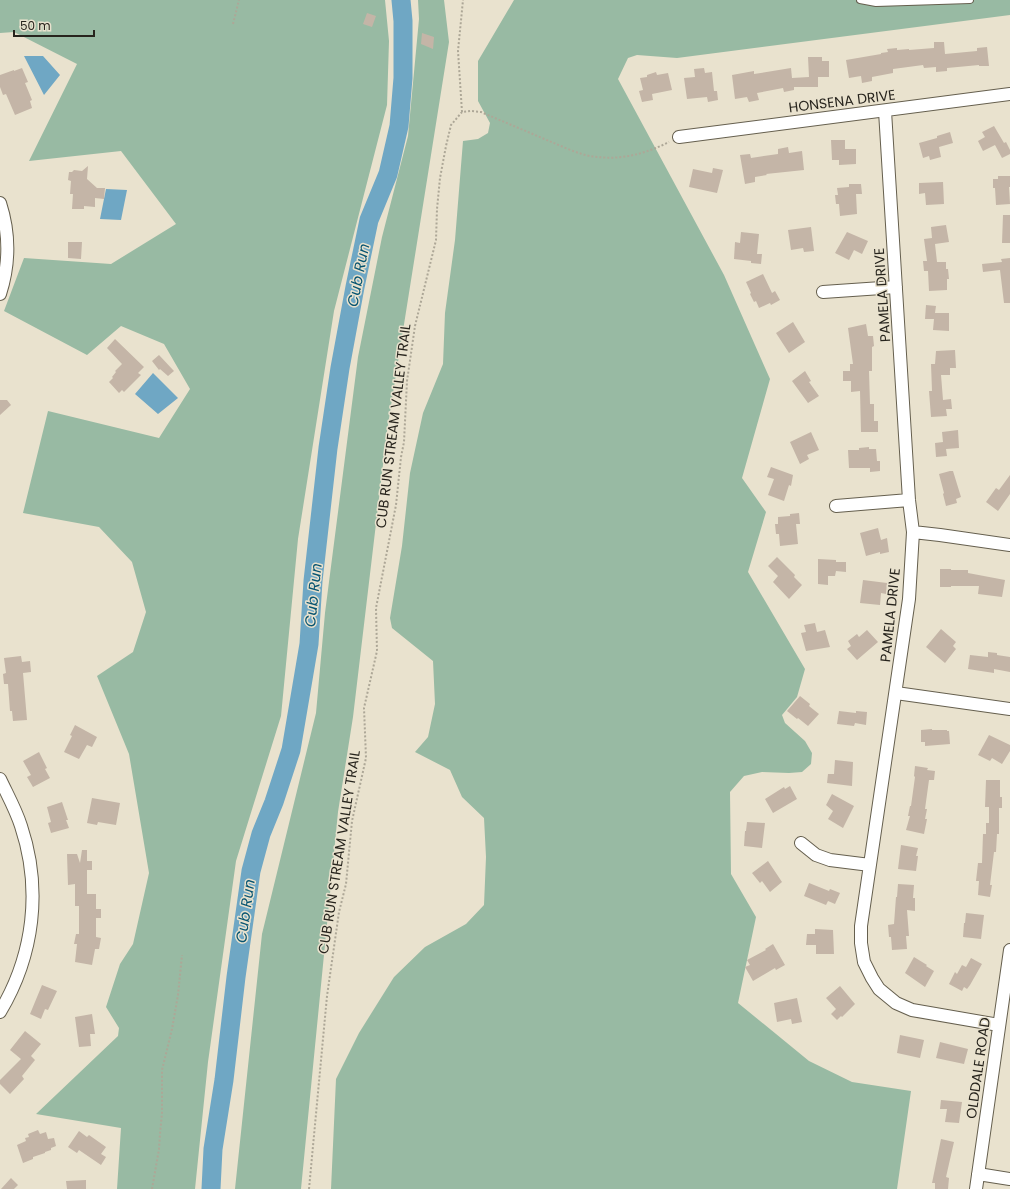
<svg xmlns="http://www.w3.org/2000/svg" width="1010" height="1189" font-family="Poppins,sans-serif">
	<rect width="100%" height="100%" fill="#e9e2ce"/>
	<path fill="#98baa3" d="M0,0h385l4,41 -2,64 -53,206 -36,228 -17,177 -45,145 -28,201 -13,127h-78l4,-61 -85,-14 82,-78 1,-8 -13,-21 14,-43 13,-20 16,-71 -20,-119 -32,-78 36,-24 13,-40 -14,-50 -33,-35 -76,-14 25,-102 111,27 31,-49 -26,-45 -43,-18 -34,29 -83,-44 20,-53 87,6 65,-40 -55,-73 -92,10 48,-97 -63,-32 -14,1z
		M418,0h26l5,42 -62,389 -34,286 -15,95 -37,377h-66l27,-255 54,-221 9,-100 33,-256 24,-120 26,-101 11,-117z
		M514,0h496v15l-333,43 -40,-3 -9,3 -10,21 106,196 46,104 -28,99 24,34 -18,60 57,97 -8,28 -15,18 3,8 20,18 7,12 -1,11 -9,8 -13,1 -27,-1 -18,4 -14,16 1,82 25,43 -18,86 71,58 43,21 59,9 -14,98h-566l5,-110 23,-46 35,-56 31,-30 41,-23 18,-19 2,-48 -2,-39 -22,-21 -12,-27 -35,-18 13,-15 7,-33 -2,-43 -41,-33 -2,-10 12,-72 8,-73 13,-60 20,-49 2,-51 10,-73 8,-99 15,-2 10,-6 2,-10 -12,-22v-40z"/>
	<path fill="#6fa7c4" d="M24,56h19l17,19 -16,20z
		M106,189l21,1 -6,30 -21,-1z
		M153,373l25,25 -20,16 -23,-20z"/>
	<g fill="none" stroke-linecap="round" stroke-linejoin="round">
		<path stroke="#6fa7c4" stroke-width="19" d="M211,1189l2,-40 11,-69 12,-103 15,-106 10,-37 13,-32 17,-52 18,-106 4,-63 15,-133 12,-80 15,-81 14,-67 19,-46 11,-48 4,-48v-57l-2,-21"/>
	</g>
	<path fill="#c4b5a7" d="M367,13l9,3 -4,11 -9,-3z
		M422,33l12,4 -1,12 -12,-5z
		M934,42h10l1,12 32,-3v-3l10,-1 2,19h-10v-1l-32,3v3l-11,1v-5l-12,1 -1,-3 -30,4v4l-21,4v4l-10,2 -1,-7 -12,2 -3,-18 35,-6v-1l7,-1 -1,-3 10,-1v2l12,-1v1l25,-2z
		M808,57h14v4h7v16h-11v10h-24v3l-10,2 -1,-4 -26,5 2,7 -10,2 -2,-5 -12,2 -3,-24 22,-4v3l37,-6 1,10 17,-1z
		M22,68l6,14 -3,1 7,17 -2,1 2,7 -17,7 -9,-21 -3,1 -3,-8v-12l14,-5v1z
		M704,68l1,5 7,-1 2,19h3l1,9 -10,2 -1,-5 -20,2 -3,-21 11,-1 -1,-8z
		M656,72l1,3 11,-2 4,17 -20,4 1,6 -11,2 -3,-11 4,-1 -3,-12 7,-1v-2z
		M994,126l10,17 2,-1 4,8v4l-8,4 -7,-13 -12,6 -5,-10 7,-4 -3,-5z
		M950,132l3,11 -14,4 2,10 -11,3 -1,-4 -6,2 -4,-15 18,-5v-2z
		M831,140h14v9h11v15l-17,1v-5h-7z
		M788,147l1,6 13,-2 2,19 -38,4 1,1 -12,2v5l-10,2 -5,-29 10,-1 1,4 27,-4v-5z
		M88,166l-1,13 10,9h8l-1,11 -9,-1v9l-11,-1v3h-12l1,-15h-3l1,-13 -3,-1 1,-8h3l2,-2 8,1z
		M713,168l10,2 -6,23 -28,-6 4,-18 19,4z
		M998,176h12v11h-1l1,17 -14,1 -1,-17h-2v-9h5z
		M943,182l1,22 -18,1 -1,-12 -6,1v-11z
		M849,184h12l1,10h-6l1,20 -17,2 -1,-12h-3l-1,-9h3l-1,-7 12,-1z
		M1003,215h7v28h-8z
		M946,225l3,17 -14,2 2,18h9v7h2l1,10h-2v11l-18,1 -1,-20h-4l-1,-10h4l-3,-22 8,-1 -1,-11z
		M811,227l3,24 -10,1 -1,-4 -12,2 -3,-20z
		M741,232l18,2 -2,20h5l-1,10 -10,-1v-2l-17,-2 1,-17 5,1z
		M847,232l21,9 -6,13 -8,-4 -5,10 -14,-7z
		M68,242h14l-1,17 -13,-1z
		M1010,258v45h-6l-4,-33 -17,2 -1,-8 20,-2 -1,-3z
		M763,274l9,19 3,-2 5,9 -9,5 -1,-2 -11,5 -3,-7 -2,1 -4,-8 1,-1 -5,-11z
		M926,305l10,1 -1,7h14v18l-16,-1 1,-11h-9z
		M793,322l12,20 -16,11 -13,-20z
		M866,324l2,12h5l1,10 -2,1v24h-3l1,33h4v17h4v11h-17l-1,-41 -9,1v-11h-8v-10h7v-7h3l-5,-36z
		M115,339l29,28 -6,6 3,2 -17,17 -2,-2 -3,3 -10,-11 4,-4 -1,-1 4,-5 -1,-1 7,-7 -15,-16z
		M955,350l1,18h-6v7h-9l2,25 8,-1 1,10h-6l1,7 -16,1 -2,-26h3l-1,-27h4l1,-13z
		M159,355l15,16 -6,5 -8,-7 -1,1 -7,-9z
		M805,371l6,10 -2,1 10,14 -11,7 -16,-22z
		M0,400h7l4,5 -11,10z
		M958,430l1,18 -13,1 1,7 -11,1 -1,-14 8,-1 -1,-10z
		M811,432l8,18 -12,5 2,4 -9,5 -10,-22z
		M869,447v2h7l1,12h3v10l-10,1v-4h-21l-1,-18h11v-2z
		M771,467l22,8 -2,11 -2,-1 -5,16 -16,-6 6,-16 -7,-2z
		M950,471h3l8,26 -5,2 1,4 -11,3 -3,-12 1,-1 -5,-19z
		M1010,475v19l-12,17 -12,-9 10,-14 3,2z
		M799,513l1,11h-4l2,20 -18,2 -1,-12h-3l-1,-10h3v-7l12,-1v-2z
		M878,528l3,12 6,-2 2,14 -9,2v-2l-14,4 -6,-23z
		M777,557l18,18 -1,2 8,8 -13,14 -16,-17 5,-6 -10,-10z
		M818,559l18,1v2h10v10l-10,-1 -1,5h-7v9l-10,-1z
		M940,569h11v1h17v3l37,7 -3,17 -24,-3 1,-8h-28v1h-11z
		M863,580l24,3 -1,11 -5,-1 -1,12 -20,-2z
		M815,623l2,9 8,-2 5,17 -24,4 -5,-18 5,-1 -2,-7z
		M941,629l15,13 -3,4 3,3 -11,14 -19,-16z
		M867,630l11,12 -21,18 -10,-11 4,-3 -3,-5 9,-7 2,3z
		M988,652l9,1v2l13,2v15l-16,-3v4l-26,-4 2,-14 18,2z
		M21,656l1,6 8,-1 1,11 -8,1 4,47 -14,1 -1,-10h-2l-2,-27h-4l-1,-10 3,-1 -2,-15z
		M800,696l10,8 -1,2 10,8 -11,12 -10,-8 -1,1 -10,-8z
		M839,711l17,2v-2l11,1 -1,13 -11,-2 -1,3 -17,-2z
		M75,725l22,12 -5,10 -5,-2 -8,14 -15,-7 8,-16 -2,-1z
		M932,729v1h15v1h2l1,13 -25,2v-4h-4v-12z
		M989,735l21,10v6l-8,13 -10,-6 -2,3 -12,-6z
		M39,752l8,16 -2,1 5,9 -17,9 -6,-10 4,-2 -8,-14z
		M835,760l18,2 -1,24 -25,-3 1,-9h6z
		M915,766l13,2 -1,2 8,1 -1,9h-5l-4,29h2l-2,10h2l-3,15 -18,-4 4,-14h-2l2,-10h1l4,-29 -1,-1z
		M986,780h14v17h2v11h-3v26h-2l-1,18h-2l-4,33h2l-2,12 -12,-2 1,-14h-3l2,-18h4l1,-29h3v-11h3v-16h-4z
		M790,786l7,13 -24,14 -8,-14 19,-12 1,2z
		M832,794l22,12 -11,22 -15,-9 5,-8 -7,-6z
		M92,798l28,5 -4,22 -18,-3 -1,3 -10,-2z
		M62,802l6,18h-2l3,8 -18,5 -3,-10 3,-1 -4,-15z
		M747,822l18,1 -3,25 -18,-2 1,-15h1z
		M901,845l17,3 -2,8h2l-2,15 -18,-2z
		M82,850h5v11h5v9h-5v24h9v15h5v9h-5v19l5,1 -2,11h-4l-3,16 -17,-3 2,-18h-3l2,-10h3v-28h-4v-22l-7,1 -1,-31h10l3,9z
		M768,861l14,21 -12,10 -8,-11 -2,2 -8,-10z
		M809,883l20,8 1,-2 10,4 -5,11 -7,-3 -2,4 -22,-9z
		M898,884l16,1 -1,13h2v13l-8,-1 2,26h-3l1,13 -15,1 -1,-13h-2l-1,-12 6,-1 2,-27h1z
		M966,913l18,2 -3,24 -18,-2 1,-14h1z
		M815,929l18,1 1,24h-18v-9h-10l1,-11h8z
		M773,944l12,21 -9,5 -1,-2 -22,13 -8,-14 5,-2 -3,-5 19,-10 -1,-1z
		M914,957l13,8 -1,1 8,5 -9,16 -20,-14z
		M971,958l11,6 -12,21 -3,4 -3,-2 -2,4 -13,-7 6,-12 2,2 5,-9 4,2z
		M42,985l15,6 -9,19 -3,-1 -4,10 -11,-5z
		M840,986l15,18 -13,13 -1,-1 -4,4 -6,-6 5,-5 -10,-11z
		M797,998l5,24 -10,2 -1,-5 -14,3 -3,-19z
		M92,1014l3,20h-5l1,12 -12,1 -4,-30z
		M25,1031l16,13 -10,12 4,4 -13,16 2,3 -14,15 -10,-10v-4l21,-21 -11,-9z
		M900,1035l24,5 -4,18 -23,-5z
		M940,1042l28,7 -4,15 -28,-6z
		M941,1100l21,2 -3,21 -14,-1 2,-13h-7z
		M38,1130l2,4 6,-2 2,7 6,-1 2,8 -5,2v2l-6,2v1l-12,4v2l-10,4 -6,-18 9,-4 -1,-3 4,-1 -1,-3z
		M79,1131l8,6 2,-2 17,12 -5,7 5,3 -5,8 -22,-15 -2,3 -9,-6z
		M941,1139l13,3 -8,35 3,1 -1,11h-13v-6h-3z
		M11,1178l7,7 -4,4h-13z
		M86,1180v9h-19l-1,-8z"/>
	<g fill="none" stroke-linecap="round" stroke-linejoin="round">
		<defs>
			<path id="service" d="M860,0l16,3 94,-3"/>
			<path id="minor" d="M885,111l24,389 4,32 -4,67 -48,327v17l3,19 8,16 7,11 17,14 16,7 87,15
				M679,137l331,-43
				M0,203c10,31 10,60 0,91
				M823,292l73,-5
				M836,506l73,-6
				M913,532l27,3 70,10
				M896,693l114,16
				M0,779c7,15 16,31 21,47 21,63 13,129 -21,186
				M801,843l15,12 14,5 40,5
				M978,1174l32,5
				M976,1189l34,-239"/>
		</defs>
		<use href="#service" stroke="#655f4e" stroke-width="8"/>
		<use href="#minor" stroke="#655f4e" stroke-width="14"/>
		<path stroke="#ada797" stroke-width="2" stroke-dasharray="2 2" stroke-linecap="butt" d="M233,24l6,-24
			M462,112l-4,-61 5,-51
			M152,1189l7,-40 1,-15 2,-21v-43l10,-41 6,-34 4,-40
			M309,1189l18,-193 12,-84 7,-28 6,-63 14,-63 -2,-50 13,-57 -1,-43 20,-103 5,-48 3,-15 3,-61 8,-55 21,-86 1,-31 3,-31 6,-32 5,-21 11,-13 9,-1 10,1c23,10 45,19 68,29 15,6 32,15 49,16 25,3 49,-4 71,-15"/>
		<use href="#service" stroke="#fff" stroke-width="6"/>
		<use href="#minor" stroke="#fff" stroke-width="12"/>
	</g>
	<g text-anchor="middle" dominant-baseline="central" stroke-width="3" stroke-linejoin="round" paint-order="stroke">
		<g font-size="14" fill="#27241d" stroke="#e9e2ce">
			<text transform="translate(842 101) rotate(-7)">HONSENA DRIVE</text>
			<text transform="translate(882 295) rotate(-94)">PAMELA DRIVE</text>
			<text transform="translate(393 426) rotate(-83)">CUB RUN STREAM VALLEY TRAIL</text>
			<text transform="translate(890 615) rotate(-84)">PAMELA DRIVE</text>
			<text transform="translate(339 852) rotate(-81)">CUB RUN STREAM VALLEY TRAIL</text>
			<text transform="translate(978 1068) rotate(-82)">OLDDALE ROAD</text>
		</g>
		<g font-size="15" font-style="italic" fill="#075471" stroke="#e9e2ce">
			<text transform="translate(358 275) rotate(-79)">Cub Run</text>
			<text transform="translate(313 595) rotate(-84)">Cub Run</text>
			<text transform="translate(245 911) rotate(-82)">Cub Run</text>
		</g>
	</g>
	<path d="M14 30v6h80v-6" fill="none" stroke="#27241d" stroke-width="2"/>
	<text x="20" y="30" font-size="12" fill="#27241d" stroke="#e9e2ce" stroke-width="3" paint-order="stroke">50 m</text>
</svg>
